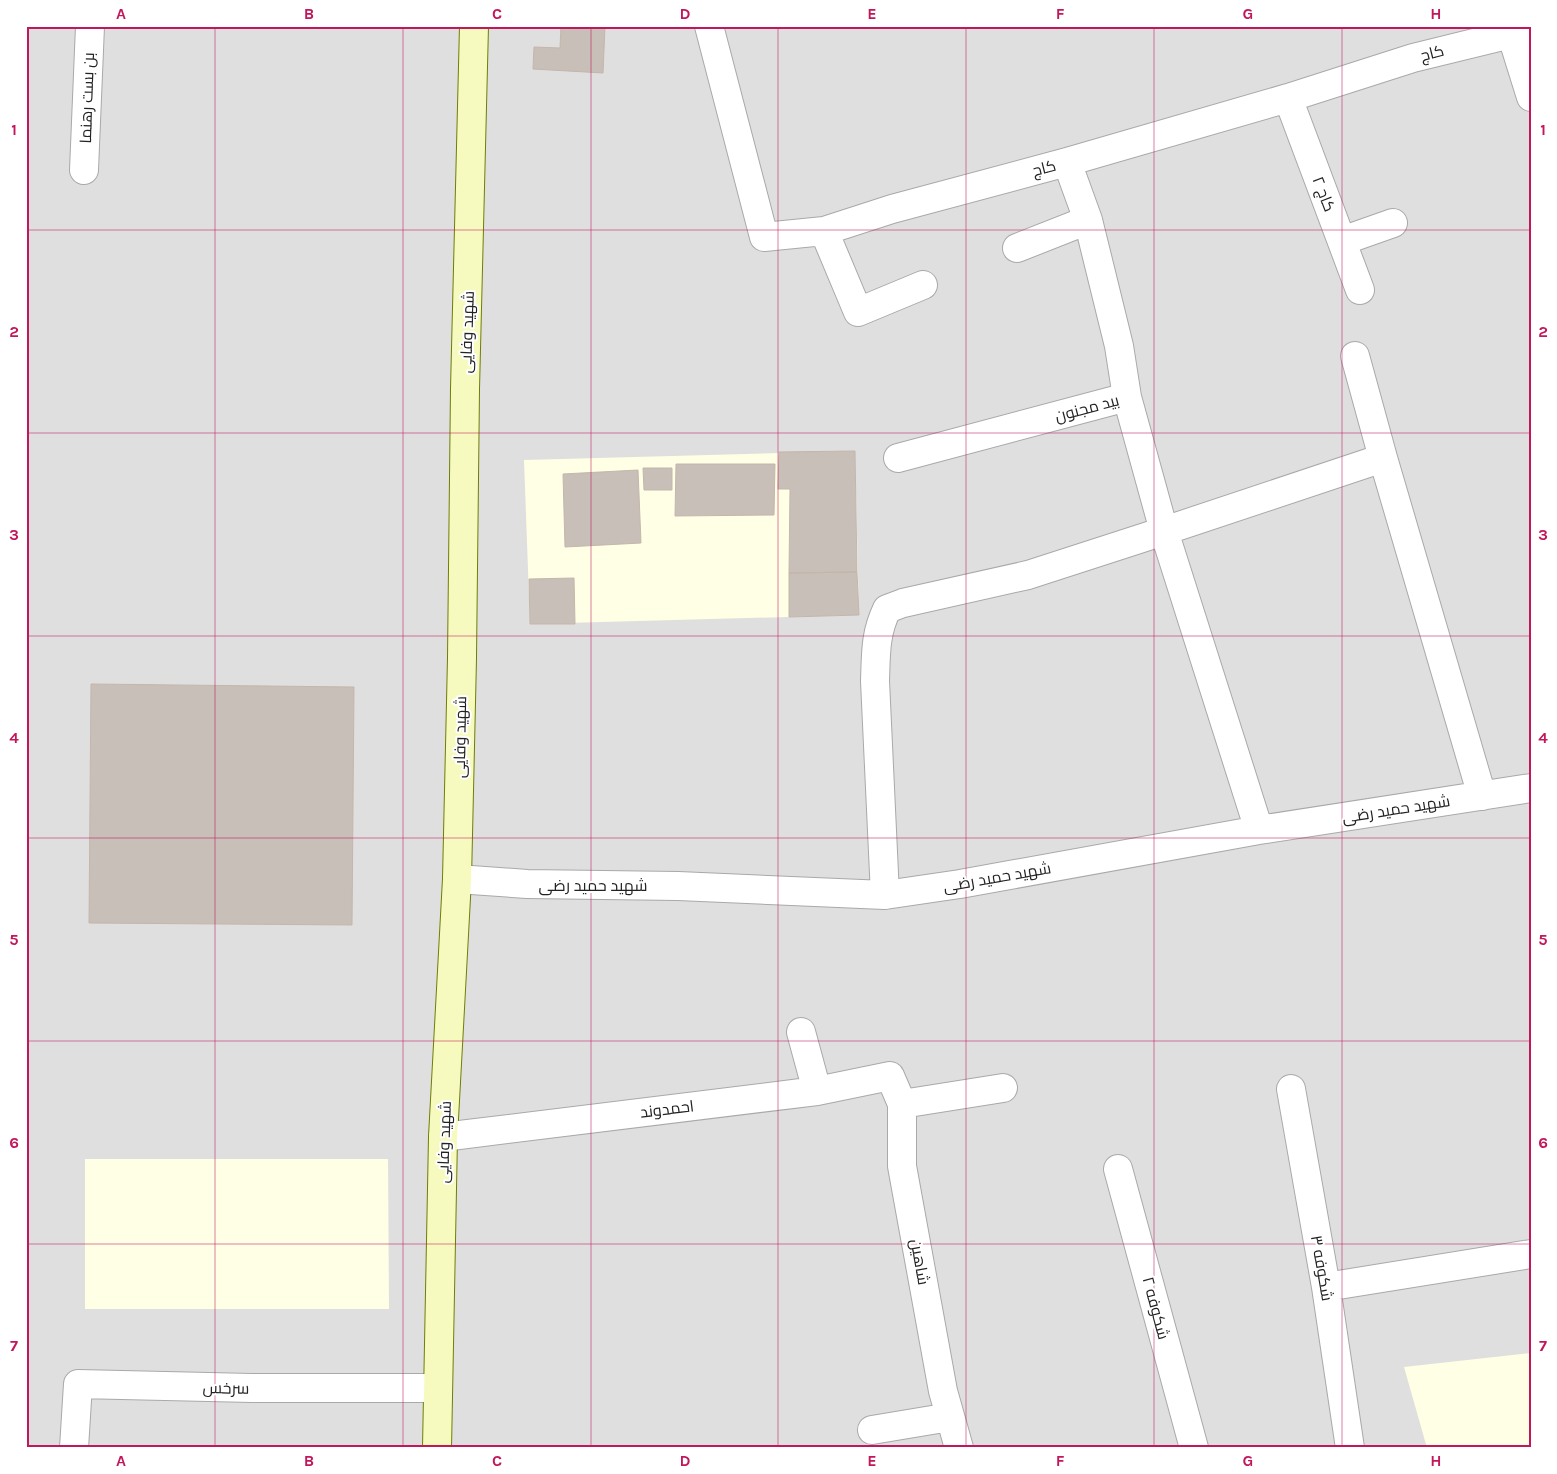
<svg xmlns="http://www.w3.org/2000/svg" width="1557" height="1474" font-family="Karla,Cairo,sans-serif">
	<rect width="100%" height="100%" fill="#f2efe9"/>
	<path fill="#e0dfdf" d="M26,26h1505v1422h-1505z"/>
	<path fill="#ffffe5" d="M855,451l4,164 -329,9 -6,-164z
		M85,1159h303l1,150h-304z
		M1531,1353v95h-104l-23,-81z"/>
	<path fill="#c7bfb8" stroke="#c4b6ab" d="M561,26h44l-2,47 -70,-4 1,-22 26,1z
		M855,451l2,121 -68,1 1,-84h-12l1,-37z
		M676,464h99l-1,51 -99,1z
		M643,468h29v22h-28z
		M638,470l3,73 -76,4 -2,-73z
		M857,572l2,43 -70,2v-44z
		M574,578l1,46h-45l-1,-45z
		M91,684l263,3 -2,238 -263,-2z"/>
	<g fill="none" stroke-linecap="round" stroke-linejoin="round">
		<defs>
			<path id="minor" d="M709,26l55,211 60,-6 68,-22 175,-47 221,-64 125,-40 118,-29
				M1511,33l20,64
				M1288,98l72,192
				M84,170l6,-144
				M824,231l34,81 65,-27
				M1342,241l51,-18
				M1017,248l71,-28
				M1355,356l28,102 99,338
				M1127,397l37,134 95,299
				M898,458l229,-61 -8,-51 -31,-126 -21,-58
				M457,879l70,5 151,2 207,9 75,-11 299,-54 272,-42
				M885,895l-10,-214c1,-28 0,-47 12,-72l16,-6 125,-28 136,-44 219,-73
				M801,1032l16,59
				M1291,1089l35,198 24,161
				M902,1104l101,-16
				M443,1137l374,-46 73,-15 12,28v62l41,225 16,57
				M1118,1169l76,279
				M1326,1287l205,-33
				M872,1430l78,-13
				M74,1448l4,-64 174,4h186"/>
			<path id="secondary" d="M437,1448l6,-311 14,-258 5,-221 3,-269 9,-363"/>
		</defs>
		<use href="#minor" stroke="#a9a9a9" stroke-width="30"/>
		<use href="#secondary" stroke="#707d05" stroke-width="30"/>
		<use href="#minor" stroke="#fff" stroke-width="28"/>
		<use href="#secondary" stroke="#f7fabf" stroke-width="28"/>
	</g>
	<path fill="none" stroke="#c2185b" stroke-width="1" stroke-opacity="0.55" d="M215,26v1422M403,26v1422M591,26v1422M778,26v1422M966,26v1422M1154,26v1422M1342,26v1422M26,230h1505M26,433h1505M26,636h1505M26,838h1505M26,1041h1505M26,1244h1505"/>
	<g text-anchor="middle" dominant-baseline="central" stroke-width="4" stroke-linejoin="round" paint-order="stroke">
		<g font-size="16" fill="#222" stroke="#fff">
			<text transform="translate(1432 53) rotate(-14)">کاج</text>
			<text transform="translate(87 98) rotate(-88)">بن بست رهنما</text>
			<text transform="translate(1044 168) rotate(-14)">کاج</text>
			<text transform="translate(1324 194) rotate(69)">کاج ۲</text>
			<text transform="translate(467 332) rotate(-88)">شهید وفایی</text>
			<text transform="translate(1087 408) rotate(-15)">بید مجنون</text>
			<text transform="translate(460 737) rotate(-89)">شهید وفایی</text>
			<text transform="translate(1396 809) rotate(-9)">شهید حمید رضی</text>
			<text transform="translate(997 877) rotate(-10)">شهید حمید رضی</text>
			<text x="593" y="885">شهید حمید رضی</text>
			<text transform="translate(667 1109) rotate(-7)">احمدوند</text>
			<text transform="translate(444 1142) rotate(-88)">شهید وفایی</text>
			<text transform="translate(920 1262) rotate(80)">شاهین</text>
			<text transform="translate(1322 1268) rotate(80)">شکوفه ۳</text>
			<text transform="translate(1156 1308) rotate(75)">شکوفه ۲</text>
			<text transform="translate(226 1388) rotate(1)">سرخس</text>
		</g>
	</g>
	<rect width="1557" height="1474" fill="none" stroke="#ffffff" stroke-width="55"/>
	<rect x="28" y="28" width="1502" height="1418" fill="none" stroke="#c2185b" stroke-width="2"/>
	<g font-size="16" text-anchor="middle" font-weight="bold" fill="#c2185b">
		<text x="121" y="19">A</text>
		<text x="309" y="19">B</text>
		<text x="497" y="19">C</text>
		<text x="685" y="19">D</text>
		<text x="872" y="19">E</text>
		<text x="1060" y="19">F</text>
		<text x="1248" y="19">G</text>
		<text x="1436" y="19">H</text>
		<text x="14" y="135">1</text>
		<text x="1543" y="135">1</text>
		<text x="14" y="337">2</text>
		<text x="1543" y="337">2</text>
		<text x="14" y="540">3</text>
		<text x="1543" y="540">3</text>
		<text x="14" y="743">4</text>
		<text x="1543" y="743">4</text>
		<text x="14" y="945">5</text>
		<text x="1543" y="945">5</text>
		<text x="14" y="1148">6</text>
		<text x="1543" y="1148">6</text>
		<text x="14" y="1351">7</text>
		<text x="1543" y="1351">7</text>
		<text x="121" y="1466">A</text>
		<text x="309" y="1466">B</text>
		<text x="497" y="1466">C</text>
		<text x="685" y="1466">D</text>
		<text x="872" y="1466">E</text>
		<text x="1060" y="1466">F</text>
		<text x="1248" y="1466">G</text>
		<text x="1436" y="1466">H</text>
	</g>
</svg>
